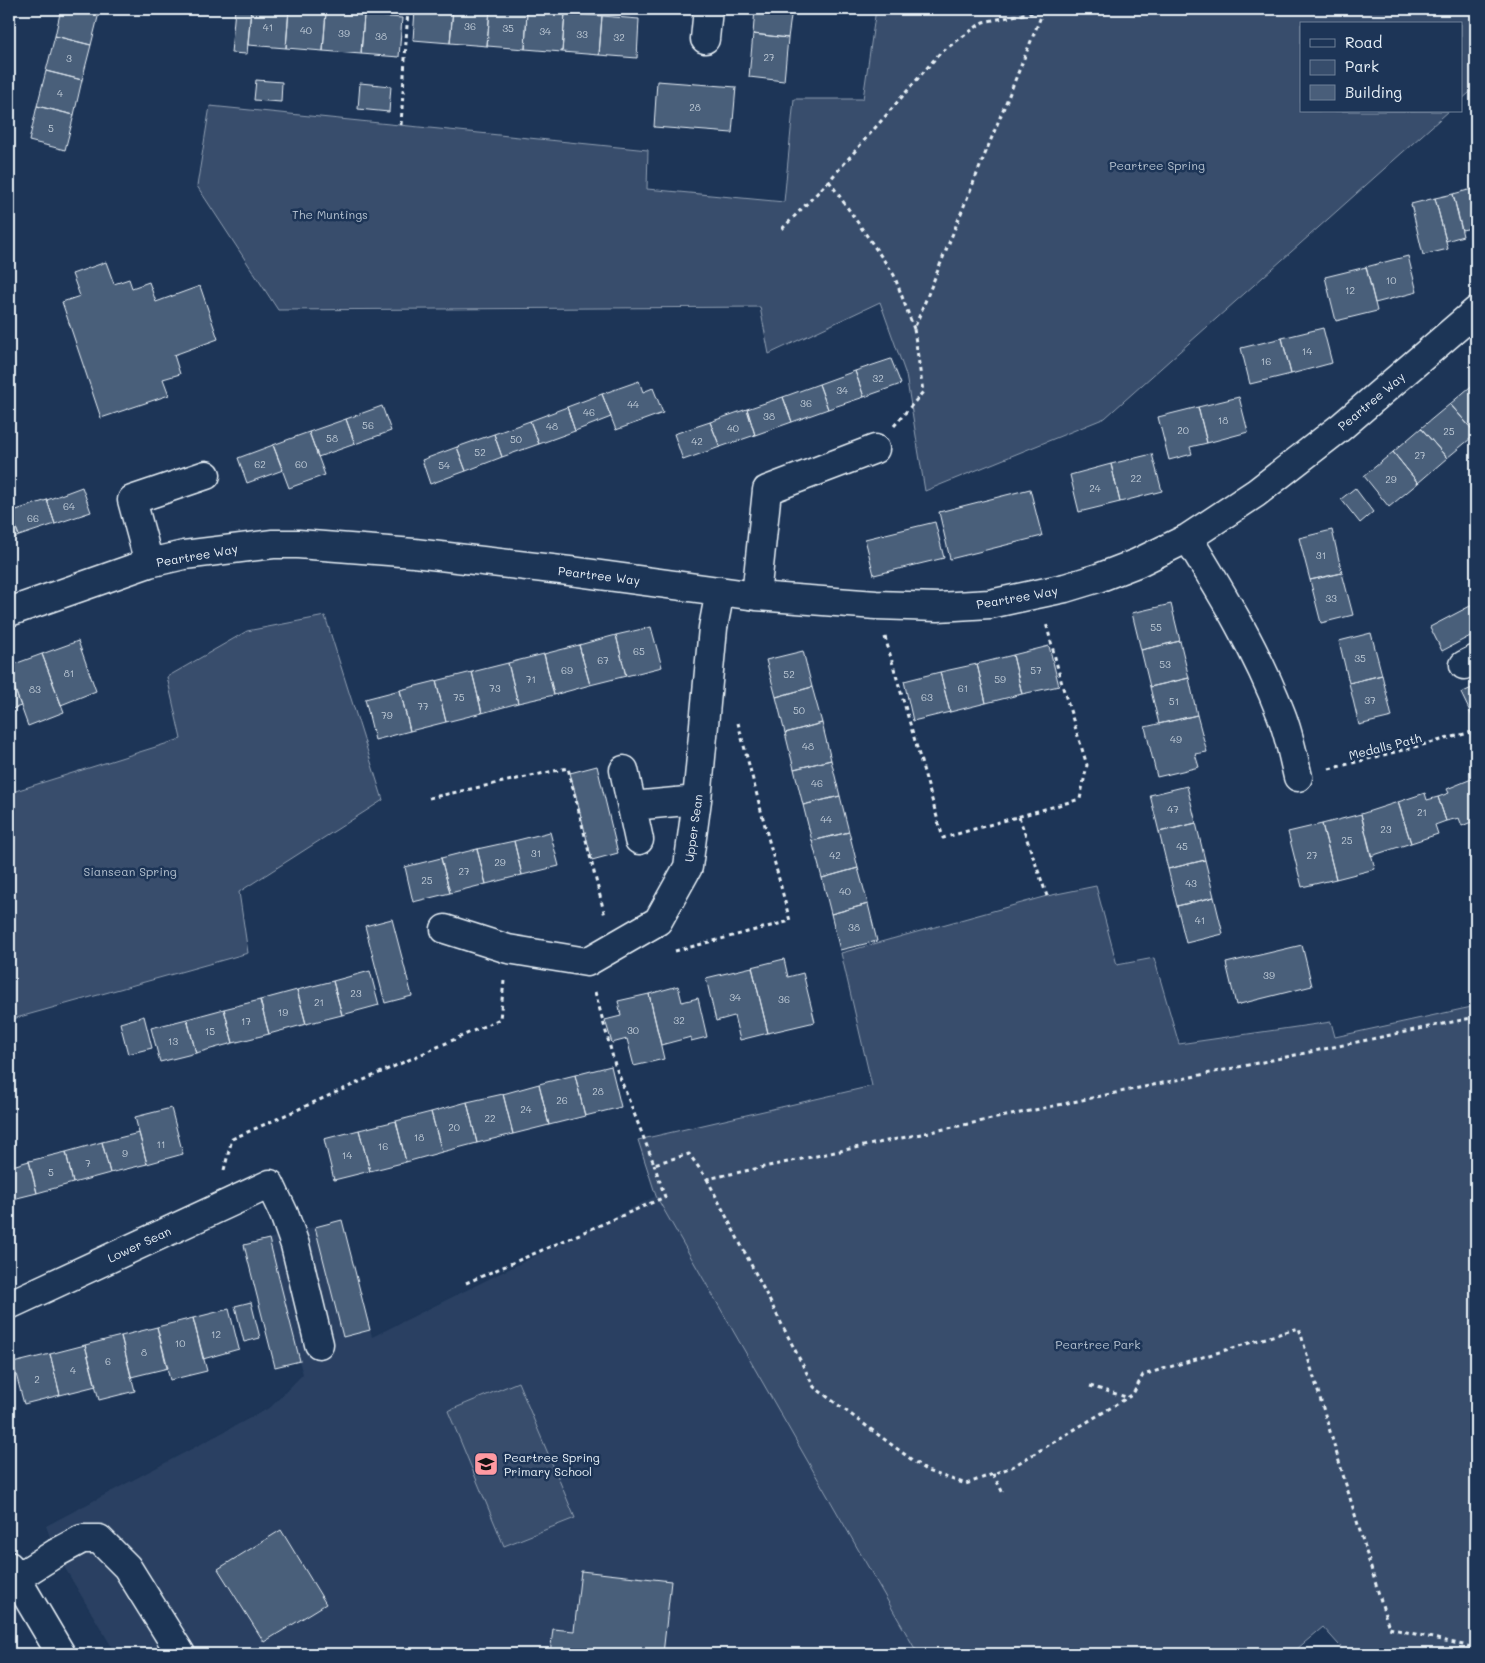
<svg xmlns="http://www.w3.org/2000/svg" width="1485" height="1663" font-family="Mali,sans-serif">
	<rect width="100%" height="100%" fill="#1d3557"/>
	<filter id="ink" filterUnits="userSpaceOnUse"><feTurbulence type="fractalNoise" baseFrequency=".02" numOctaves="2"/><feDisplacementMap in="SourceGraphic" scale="10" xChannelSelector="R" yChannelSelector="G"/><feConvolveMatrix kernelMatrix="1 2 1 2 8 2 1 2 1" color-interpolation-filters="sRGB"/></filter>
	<g filter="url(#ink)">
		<path fill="#2a4162" d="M656,1196l262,458h-802l-60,-101 -10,-27 225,-119 32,-33 -4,-13 -24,6 -31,-122 98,-25 30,117z"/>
		<path fill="#374d6c" stroke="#909fb2" d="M876,9h600v78l-15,13v-76h-160v87h148l-344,307 -180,73 -19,-116 -26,-73 -111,52 -9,-47 -482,3 -81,-124 13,-80 438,44 -1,39 137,13 10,-103h69z
			M325,616l58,184 -144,92 9,61 -239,67v-227l172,-54 -14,-62 80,-46z
			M1096,886l21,79 37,-7 25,86 152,-22 4,15 141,-31v648h-129l-24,-27 -32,27h-373l-262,-458 -18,-56 234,-54 -31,-133 206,-57z
			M518,1382l57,136 -71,28 -56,-135z"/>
		<path fill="#495e7a" stroke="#e8f1f8" d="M61,9h39l-9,36 -36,-9z
			M235,9h16l-4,45 -16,-1z
			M251,9h38l-3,39 -38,-3z
			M289,9l37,3 -3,39 -37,-3z
			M415,9h38l-3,34 -37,-3z
			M453,9h37l-3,37 -37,-3z
			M490,9l37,2 -2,38 -38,-3z
			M755,9h37l-4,29 -35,-4z
			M527,11l38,2 -3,39 -37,-3z
			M326,12l38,3 -3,39 -38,-3z
			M565,13l37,3 -3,39 -37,-3z
			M364,15l38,3 -3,39 -38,-3z
			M602,16l37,3 -2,39 -38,-3z
			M753,34l35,4 -4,43 -35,-4z
			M55,36l36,9 -9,35 -36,-9z
			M46,71l36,9 -8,35 -37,-9z
			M256,80l26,2 -1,20 -27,-2z
			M657,81l79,6 -4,46 -78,-6z
			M360,83l31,3 -2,26 -31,-3z
			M37,106l37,9 -9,35 -36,-9z
			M1476,188v39l-14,3 -9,-36z
			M1453,194l10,42 -17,5 -11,-43z
			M1435,198l13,51 -25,6 -12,-51z
			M1408,256l9,36 -42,11 -9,-36z
			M106,262l8,22 15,-5 3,9 17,-6 7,20 44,-16 18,53 -44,16 6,19 -17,5 6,16 -68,23 -39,-116 18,-6 -8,-22z
			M1366,267l11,44 -41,10 -11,-44z
			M1323,328l9,35 -41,11 -9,-36z
			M1282,338l9,36 -41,10 -9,-36z
			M891,359l10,25 -37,13 -9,-26z
			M855,371l9,26 -36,12 -9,-25z
			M639,381l4,11 10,-4 10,25 -47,17 -14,-36z
			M1476,382v52l-26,-30z
			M819,384l9,25 -36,13 -9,-25z
			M602,394l9,23 -36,14 -8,-24z
			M783,397l9,25 -37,13 -8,-26z
			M1239,397l9,35 -41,11 -9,-36z
			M1450,404l26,30 -29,24 -26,-30z
			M382,406l9,25 -36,13 -9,-25z
			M567,407l8,24 -36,13 -9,-23z
			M1198,407l9,36 -17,4 2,7 -23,6 -11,-43z
			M747,409l8,26 -35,12 -10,-25z
			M346,419l9,25 -37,13 -9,-25z
			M530,421l9,23 -37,13 -8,-23z
			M710,422l10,25 -37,13 -9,-26z
			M1421,428l26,30 -29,25 -25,-31z
			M309,432l16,43 -36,13 -16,-43z
			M494,434l8,23 -36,14 -9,-24z
			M273,445l10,25 -36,13 -9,-25z
			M457,447l9,24 -36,13 -8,-24z
			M1393,452l25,31 -29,24 -25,-31z
			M1152,454l10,37 -42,11 -9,-38z
			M1111,464l9,38 -41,10 -9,-37z
			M82,487l9,25 -36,12 -8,-24z
			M1355,488l18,24 -13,11 -19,-24z
			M1030,489l12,47 -92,23 -11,-47z
			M47,500l8,24 -36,12 -9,-24z
			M10,512l9,24 -10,4v-27z
			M935,522l9,36 -70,17 -9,-36z
			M1332,530l10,43 -32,7 -11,-42z
			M1342,573l11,42 -32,8 -11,-43z
			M1476,603v30l-34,18 -12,-24z
			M1171,604l9,37 -39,9 -9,-37z
			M651,627l11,40 -36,9 -10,-41z
			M1371,633l11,42 -33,8 -10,-42z
			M616,635l10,41 -36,9 -11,-40z
			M78,641l18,50 -35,14 -19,-51z
			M1180,641l9,37 -39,9 -9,-37z
			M579,645l11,40 -36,10 -10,-41z
			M1049,646l10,40 -37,8 -9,-39z
			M803,651l9,36 -36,10 -10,-37z
			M42,654l22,58 -36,14 -19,-53v-7z
			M544,654l10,41 -36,8 -10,-40z
			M1013,655l9,39 -36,9 -9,-39z
			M508,663l10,40 -36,10 -10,-41z
			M977,664l9,39 -36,9 -10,-40z
			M472,672l10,41 -36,9 -10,-41z
			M940,672l10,40 -37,9 -9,-40z
			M9,673l12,33 -12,4z
			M1382,675l10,42 -33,8 -10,-42z
			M1189,678l8,37 -38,9 -9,-37z
			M436,681l10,41 -36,9 -10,-41z
			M1476,686v33l-2,1 -13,-27z
			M812,687l10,36 -37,10 -9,-36z
			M400,690l10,41 -35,9 -10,-41z
			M1197,715l10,37 -12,2 4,13 -42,10 -12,-50z
			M822,723l9,37 -37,9 -9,-36z
			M831,760l9,36 -37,9 -9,-36z
			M597,766l21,87 -26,7 -22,-87z
			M1474,778l2,6v36l-14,6 -3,-8 -13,3 -8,-24 11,-4 -2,-4z
			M1187,786l9,37 -37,9 -9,-37z
			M1425,793l2,7 11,-3 8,24 -11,4 3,9 -27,9 -13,-41z
			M840,796l9,36 -37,9 -9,-36z
			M1398,802l13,41 -40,13 -10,-42z
			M1361,814l14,55 -39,10 -14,-55z
			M1196,823l9,37 -37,9 -9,-37z
			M1322,824l14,55 -34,8 -14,-55z
			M550,832l9,34 -37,9 -8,-34z
			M849,832l9,36 -36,10 -10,-37z
			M514,841l8,34 -36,9 -9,-35z
			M477,849l9,35 -36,9 -9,-35z
			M441,858l9,35 -37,9 -8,-35z
			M1205,860l9,37 -37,9 -9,-37z
			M858,868l10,36 -37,10 -9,-36z
			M1214,897l9,37 -37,9 -9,-37z
			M868,904l9,37 -37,9 -9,-36z
			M392,919l20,77 -27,7 -20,-77z
			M1302,945l10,41 -76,19 -10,-42z
			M784,959l4,18 15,-4 12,49 -47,11 -16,-66z
			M752,967l16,66 -28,7 -6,-24 -18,5 -10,-43z
			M370,971l9,34 -37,10 -9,-34z
			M333,981l9,34 -36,9 -9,-34z
			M678,986l4,16 16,-4 9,39 -16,4v-4l-30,8 -12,-51z
			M297,990l9,34 -37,10 -9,-34z
			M649,994l15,65 -30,7 -7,-27 -15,4 -7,-23 16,-4 -3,-15z
			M260,1000l9,34 -36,9 -9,-34z
			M224,1009l9,34 -37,10 -9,-34z
			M144,1016l8,32 -24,6 -8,-31z
			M187,1019l9,34 -36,9 -9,-34z
			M611,1066l10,41 -36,9 -10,-41z
			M575,1075l10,41 -36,9 -10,-41z
			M539,1084l10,41 -36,9 -10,-40z
			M503,1094l10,40 -36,9 -10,-41z
			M467,1102l10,41 -35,9 -11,-40z
			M171,1108l12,46 -36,10 -12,-47z
			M431,1112l11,40 -36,10 -10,-41z
			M396,1121l10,41 -36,9 -11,-41z
			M359,1130l11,41 -36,9 -10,-41z
			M139,1133l8,31 -37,9 -8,-31z
			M102,1142l8,31 -37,10 -7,-31z
			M66,1152l7,31 -36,10 -8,-32z
			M29,1161l8,32 -28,7v-33z
			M342,1220l28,110 -27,7 -28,-110z
			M269,1239l31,122 -25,6 -31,-122z
			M251,1302l9,36 -16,4 -9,-36z
			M229,1309l10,40 -36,10 -10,-41z
			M193,1318l14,53 -37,9 -13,-53z
			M157,1327l11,41 -37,9 -10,-41z
			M121,1336l14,55 -36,9 -14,-55z
			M85,1345l11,41 -36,9 -10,-41z
			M50,1354l10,41 -36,9 -11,-41z
			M281,1530l45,74 -62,38 -46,-73z
			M581,1571l90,10 -8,73h-113l3,-25 21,2z"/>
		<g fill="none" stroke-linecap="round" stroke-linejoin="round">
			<defs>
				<path id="minor" d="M705,39l3,-30
					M1188,538c35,57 69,113 93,176 8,20 12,42 17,63
					M149,563l-17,-63 74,-25
					M756,596l11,-106 108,-41
					M9,612l140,-49 35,-8 89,-11h25l116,9 164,19 178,24 120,9 62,2 52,-3 75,-16 33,-10 39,-15 51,-25 68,-45 85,-66 135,-116
					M1464,665l12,-6
					M624,770l15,70
					M632,806l65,-6
					M445,929l63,20 79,13 71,-41 30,-54 9,-67 16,-172 7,-37
					M9,1305l261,-121 14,30 11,31 24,99
					M9,1566l52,88
					M15,1579l41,-26 26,-14h17l28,28 54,87"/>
			</defs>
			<use href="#minor" stroke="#e8f1f8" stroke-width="31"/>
			<path stroke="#e8f1f8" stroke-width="3" stroke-dasharray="4 4" stroke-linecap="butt" d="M9,11l5,8 -5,22
				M401,125l7,-116
				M829,181l65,94 20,54
				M782,229l47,-48 111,-128 43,-31 61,-12
				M894,426l29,-34 -9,-63 130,-320
				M885,637l58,201 137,-39 7,-34 -24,-77 -17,-65
				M1329,769l147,-38
				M429,798l139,-30 37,148
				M1019,817l28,79
				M675,951l115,-30 -52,-198
				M595,992l20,73 39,99 35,-10 18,25 769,-162
				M224,1170l8,-31 268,-120 4,-38
				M707,1179l107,208 113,84 39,13 46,-17 115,-69 6,-4 10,-19 156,-47 90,300 87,20
				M466,1283l199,-86 -11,-33
				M1090,1386l36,11
				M993,1474l11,21"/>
			<use href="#minor" stroke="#1d3557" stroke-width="28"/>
		</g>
	</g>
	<defs>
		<symbol id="school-square" viewBox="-11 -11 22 22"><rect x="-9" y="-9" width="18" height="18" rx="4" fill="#ff9aa2" stroke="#1d3557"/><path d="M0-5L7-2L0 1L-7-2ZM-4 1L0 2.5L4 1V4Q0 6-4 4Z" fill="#111"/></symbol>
	</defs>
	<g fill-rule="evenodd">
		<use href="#school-square" x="472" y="1450" width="28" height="28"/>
	</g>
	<g text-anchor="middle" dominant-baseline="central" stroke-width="5" stroke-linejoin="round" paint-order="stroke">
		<g font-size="10" fill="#c0ccd8">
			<text x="470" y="26">36</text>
			<text x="268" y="27">41</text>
			<text x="508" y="28">35</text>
			<text x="306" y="30">40</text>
			<text x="545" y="31">34</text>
			<text x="344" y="33">39</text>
			<text x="582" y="34">33</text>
			<text x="381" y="36">38</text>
			<text x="619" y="37">32</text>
			<text x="769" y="57">27</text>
			<text x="69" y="58">3</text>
			<text x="60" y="93">4</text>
			<text x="695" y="107">28</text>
			<text x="51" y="128">5</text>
			<text x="1391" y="280">10</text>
			<text x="1350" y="290">12</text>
			<text x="1307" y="351">14</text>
			<text x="1266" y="361">16</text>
			<text x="878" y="378">32</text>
			<text x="842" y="390">34</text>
			<text x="806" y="403">36</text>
			<text x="633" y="404">44</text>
			<text x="589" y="412">46</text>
			<text x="769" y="416">38</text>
			<text x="1223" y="420">18</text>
			<text x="368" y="425">56</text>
			<text x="552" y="426">48</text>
			<text x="733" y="428">40</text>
			<text x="1183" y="430">20</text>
			<text x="1449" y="431">25</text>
			<text x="332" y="438">58</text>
			<text x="516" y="439">50</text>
			<text x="697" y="441">42</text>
			<text x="480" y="452">52</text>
			<text x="1420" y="455">27</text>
			<text x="260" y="464">62</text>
			<text x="301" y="464">60</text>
			<text x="444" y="465">54</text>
			<text x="1136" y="478">22</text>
			<text x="1391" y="479">29</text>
			<text x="1095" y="488">24</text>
			<text x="69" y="506">64</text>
			<text x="33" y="518">66</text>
			<text x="1321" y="555">31</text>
			<text x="1331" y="598">33</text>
			<text x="1156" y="627">55</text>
			<text x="639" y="651">65</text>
			<text x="1360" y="658">35</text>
			<text x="603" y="660">67</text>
			<text x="1165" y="664">53</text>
			<text x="567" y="670">69</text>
			<text x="1036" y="670">57</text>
			<text x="69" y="673">81</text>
			<text x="789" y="674">52</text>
			<text x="531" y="679">71</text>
			<text x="1000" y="679">59</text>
			<text x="495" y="688">73</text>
			<text x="963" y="688">61</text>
			<text x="35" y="689">83</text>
			<text x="459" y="697">75</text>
			<text x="927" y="697">63</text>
			<text x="1370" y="700">37</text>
			<text x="1174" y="701">51</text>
			<text x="423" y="706">77</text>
			<text x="799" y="710">50</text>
			<text x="387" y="715">79</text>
			<text x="1176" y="739">49</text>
			<text x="808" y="746">48</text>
			<text x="817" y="783">46</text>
			<text x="1173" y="809">47</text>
			<text x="1422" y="812">21</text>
			<text x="826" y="819">44</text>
			<text x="1386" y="829">23</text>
			<text x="1347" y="840">25</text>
			<text x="1182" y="846">45</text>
			<text x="536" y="853">31</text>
			<text x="835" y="855">42</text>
			<text x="1312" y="855">27</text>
			<text x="500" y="862">29</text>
			<text x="464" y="871">27</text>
			<text x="427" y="880">25</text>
			<text x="1191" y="883">43</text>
			<text x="845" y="891">40</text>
			<text x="1200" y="920">41</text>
			<text x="854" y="927">38</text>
			<text x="1269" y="975">39</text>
			<text x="356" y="993">23</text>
			<text x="735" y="997">34</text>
			<text x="784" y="999">36</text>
			<text x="319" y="1002">21</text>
			<text x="283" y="1012">19</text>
			<text x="679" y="1020">32</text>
			<text x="246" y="1021">17</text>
			<text x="633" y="1030">30</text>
			<text x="210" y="1031">15</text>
			<text x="173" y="1041">13</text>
			<text x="598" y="1091">28</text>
			<text x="562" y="1100">26</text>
			<text x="526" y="1109">24</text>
			<text x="490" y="1118">22</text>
			<text x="454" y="1127">20</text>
			<text x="419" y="1137">18</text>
			<text x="161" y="1144">11</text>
			<text x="383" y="1146">16</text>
			<text x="125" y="1153">9</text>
			<text x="347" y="1155">14</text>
			<text x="88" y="1163">7</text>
			<text x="51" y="1172">5</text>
			<text x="216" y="1334">12</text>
			<text x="180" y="1343">10</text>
			<text x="144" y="1352">8</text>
			<text x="108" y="1361">6</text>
			<text x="73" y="1370">4</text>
			<text x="37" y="1379">2</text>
		</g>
		<g font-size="12" fill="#b3c0ce" stroke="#1d3557">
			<text x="1157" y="165">Peartree Spring</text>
			<text x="330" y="214">The Muntings</text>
			<text x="130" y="871">Siansean Spring</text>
			<text x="1098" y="1344">Peartree Park</text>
		</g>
		<g font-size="12" fill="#e8f1f8" stroke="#1d3557">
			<text transform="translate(1371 401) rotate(-40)">Peartree Way</text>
			<text transform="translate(197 555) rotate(-10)">Peartree Way</text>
			<text transform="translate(599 575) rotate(7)">Peartree Way</text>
			<text transform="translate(1017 597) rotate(-10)">Peartree Way</text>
			<text transform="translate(1385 746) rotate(-14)">Medalls Path</text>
			<text transform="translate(693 828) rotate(-82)">Upper Sean</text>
			<text transform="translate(139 1244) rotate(-25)">Lower Sean</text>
		</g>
		<g font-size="12" fill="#e8f1f8" stroke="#1d3557" text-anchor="start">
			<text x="504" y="1457">Peartree Spring<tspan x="504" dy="14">Primary School</tspan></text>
		</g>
	</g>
	<rect width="1485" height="1663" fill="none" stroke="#1d3557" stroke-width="30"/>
	<rect x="15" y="15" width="1455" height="1633" fill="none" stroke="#e8f1f8" stroke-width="2" filter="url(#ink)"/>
	<rect x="1300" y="22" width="162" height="90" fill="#1d3557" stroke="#6e8097"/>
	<rect x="1310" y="39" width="25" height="8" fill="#1d3557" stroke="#6e8097"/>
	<text x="1345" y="48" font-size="15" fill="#e8f1f8">Road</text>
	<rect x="1310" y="60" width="25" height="15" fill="#374d6c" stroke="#6e8097"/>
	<text x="1345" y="72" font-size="15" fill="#e8f1f8">Park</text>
	<rect x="1310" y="85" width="25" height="15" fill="#495e7a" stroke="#6e8097"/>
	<text x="1345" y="98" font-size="15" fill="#e8f1f8">Building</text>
</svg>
